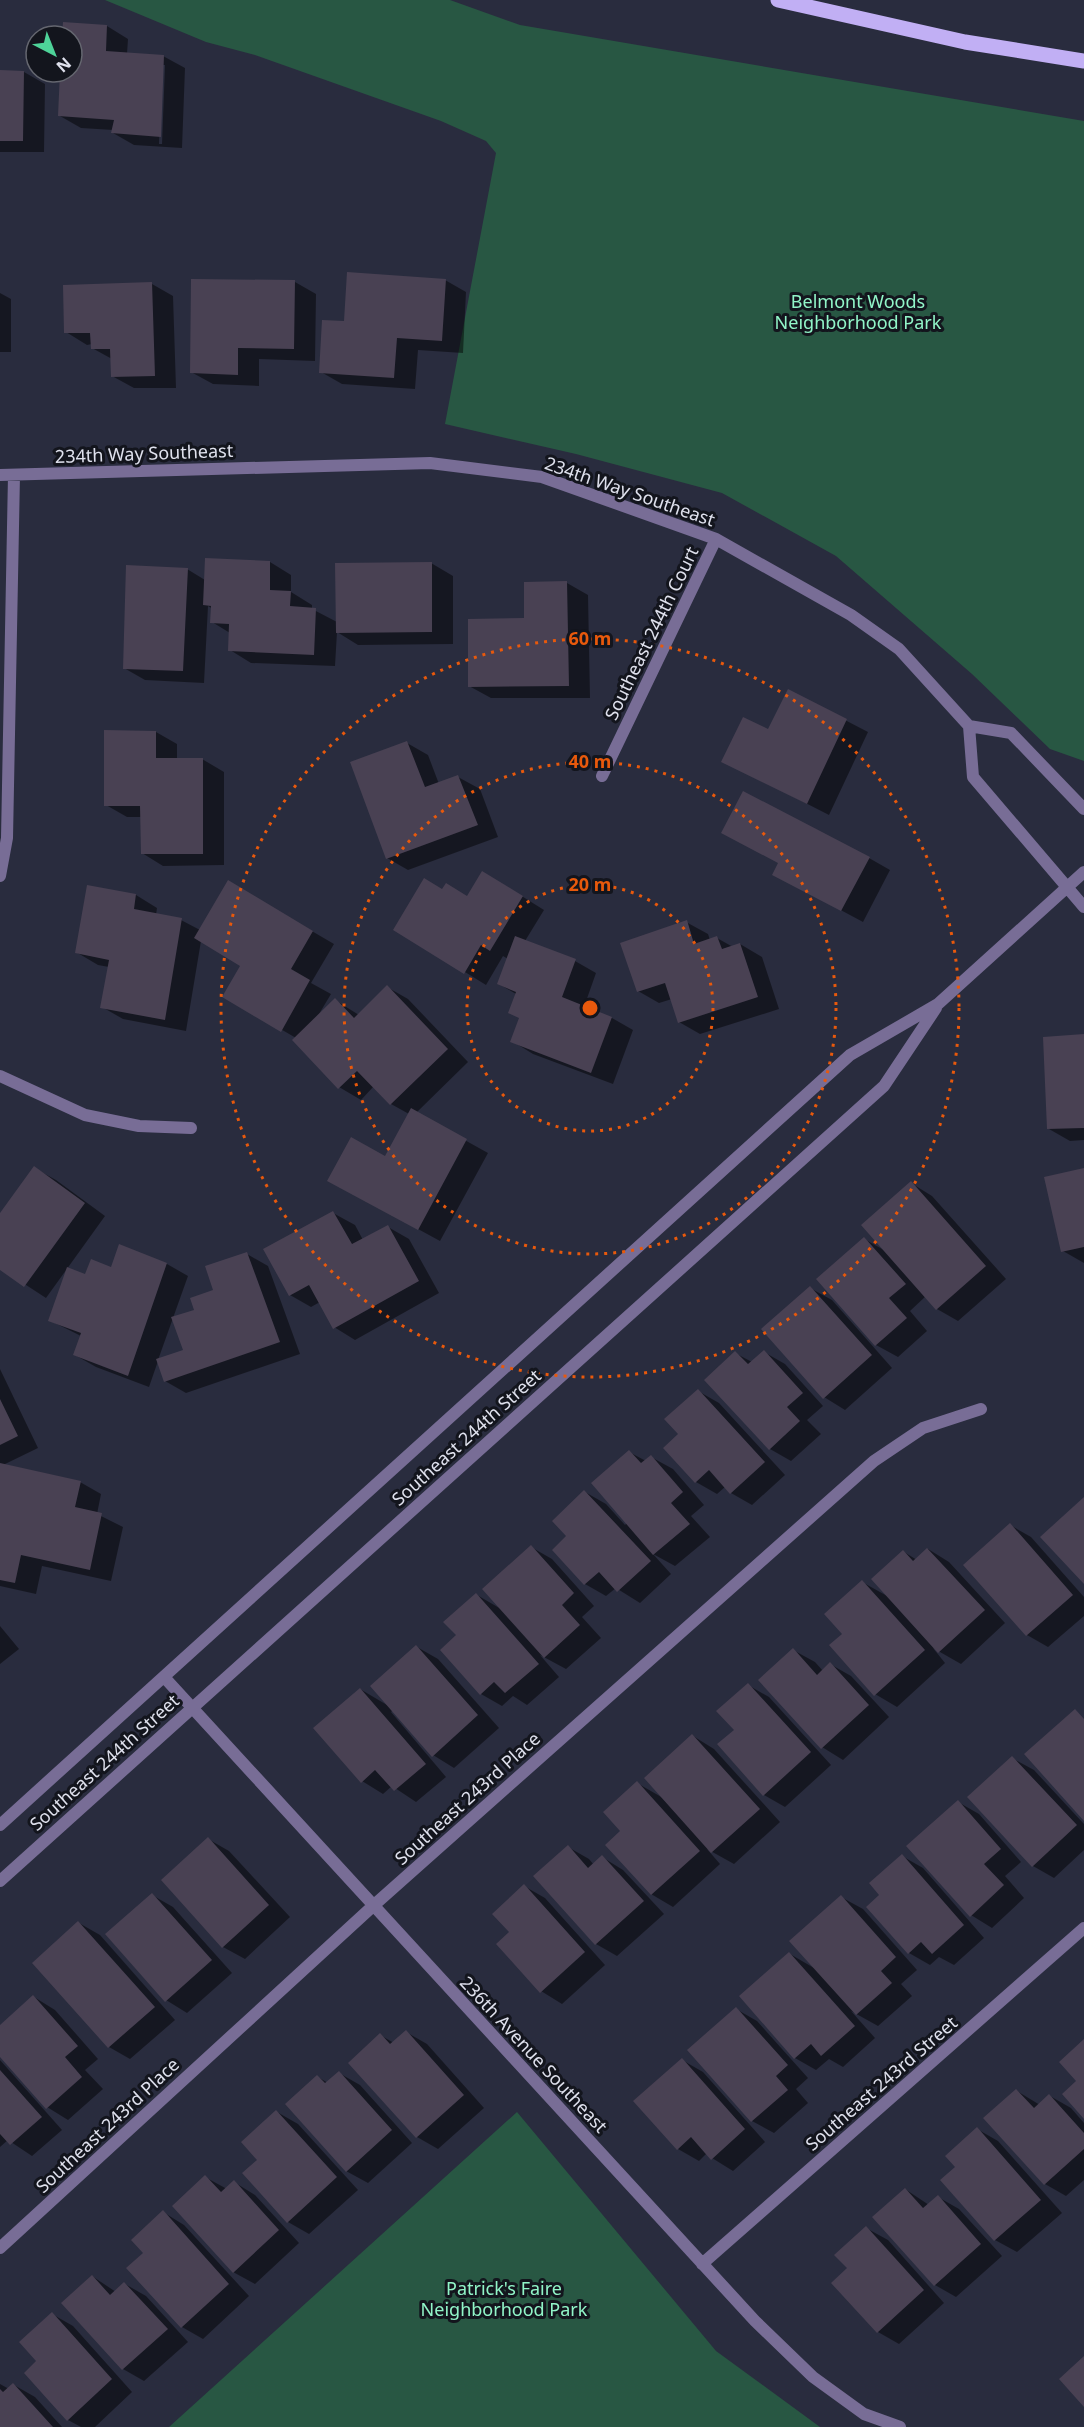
<svg xmlns="http://www.w3.org/2000/svg" width="1084" height="2427" font-family="'Noto Sans',sans-serif">
	<rect width="100%" height="100%" fill="#292c3e"/>
	<path fill="#285743" d="M105,0h345l70,25 564,96v640l-34,-12 -78,-75 -136,-118 -114,-63 -146,-39 -131,-30 51,-271 -10,-12 -45,-20 -186,-66 -49,-13z
		M517,2112l199,239 104,76h-651z"/>
	<path fill="#0007" fill-rule="evenodd" d="M107,26l21,13 -1,15 36,2 22,12 -3,80 -48,-3 -21,-12v-3l-32,-2 -21,-12 2,-44h10v-36h-8zM162,65h3l-3,79h-3z
		M0,72h24l21,12 -1,68h-44z
		M445,280l21,12 -3,61 -45,-3 -3,39 -73,-5 -21,-12 25,-49z
		M295,282l21,12 -1,67 -56,-2v27l-46,-2 -22,-12z
		M152,284l21,12 3,92h-42l-22,-12v-17l-20,-11v-4l-5,1 -21,-13z
		M0,293l11,6v53h-11z
		M270,562l21,13v17l21,13v4l25,13 94,-59 22,13v68l-95,1 -21,-13 -2,34 -84,-3 -21,-13v-17l-18,-11 1,-13 -5,-3 -4,77 -59,-3 -21,-12 63,-99 18,11z
		M526,583h41l21,12 2,103h-99l-22,-12 57,-66z
		M789,691l79,41 -39,83 -106,-54 46,-30z
		M156,732l21,12v15h25l22,13v93l-61,1 -21,-13v-36h-15l-21,-12z
		M407,743l21,12 11,29 19,-7 22,12 18,48 -90,33 -21,-12z
		M869,858l21,12 -27,52 -69,-37z
		M228,882l106,62 -23,39 20,11 -12,20 16,-14 24,15 28,-28 21,12 60,63 -52,51 72,40 -48,88 -90,-49 35,-33 24,-45 -18,-10 -17,-18 -13,14 -22,-13 -43,-49 -72,-42 18,-31 -41,-24 -15,90 -63,-12 -21,-12 7,-40 -11,-2 -22,-13 13,-66 47,9 21,13 -1,7 25,5 19,10z
		M504,885l40,25 -19,31 50,20 21,12 -12,34 28,11 21,12 -20,54 -80,-30 -21,-13 9,-23 -5,-24 -17,-10 9,-25 -5,-3 -17,29 -21,-13 -22,-82 25,7z
		M686,922l22,12 2,6 7,-2 16,9 7,-3 22,13 17,52 -79,25 -21,-12 -7,-23 -13,4 -21,-12z
		M1084,1036v104l-14,1 -21,-12z
		M34,1168l22,12 49,36 -59,82 -46,-30v-53z
		M1084,1170v93l-21,-12z
		M911,1183l21,13 74,83 -48,42 -21,-12 -11,-13 -16,15 17,20 -29,26 -22,-12 -12,-106 20,11z
		M333,1213l22,12 8,15 25,-13 21,12 30,54 -84,47 -21,-13 -14,-25 -9,5 -21,-12z
		M120,1246l47,18 21,12 -15,42 23,-8 51,-56 21,12 32,88 -114,39 -21,-12 -7,-20 -9,26 -53,-20 -21,-12 6,-19 -32,-16 37,-45 26,-6zM173,1318l12,33 -27,9z
		M810,1288l22,12 60,68 -47,42 -21,-13z
		M764,1352l21,12 38,42 -16,14 14,14 -30,27 -21,-12 -35,-96 17,9z
		M0,1369l38,79 -35,17 77,17 21,12 -4,20 26,13 -12,54 -69,-15 -6,28 -36,-8z
		M698,1391l21,12 66,72 -33,30 -21,-12 -6,-6 -8,7 -21,-12 -16,-48z
		M629,1452l17,9 5,-4 22,12 31,36 -13,11 19,21 -35,29 -22,-12 18,20 -31,29 -24,-15 -10,8 -21,-12 -17,-48 17,-44 21,12 19,21 2,-2z
		M1010,1525l21,12 53,60v19l-36,31 -21,-12 -62,-69z
		M531,1547l21,12 42,47 -12,11 19,21 -35,31 -26,-14 19,22 -32,28 -14,-9 -11,10 -21,-12 -23,-58 19,-41 24,14z
		M928,1549l21,13 56,61 -44,41 -28,-16 12,15 -48,44 -22,-13 -31,-60 18,-52 27,15 15,-45 13,8z
		M0,1626l19,23 -19,15z
		M417,1647l21,12 61,69 -45,40 -21,-13 -40,-45 -2,2 55,65 -30,25 -24,-16 -9,8 -21,-13 -2,-92 27,16z
		M793,1650l22,12 8,9 7,-7 21,12 38,41 -46,43 -21,-13z
		M748,1685l21,12 62,68 -46,42 -21,-12z
		M693,1736l21,13 66,73 -46,42 -27,-15 13,15 -47,43 -22,-13 -29,-63 15,-48 26,15z
		M1012,1758l22,12 50,54v26l-30,28 -21,-12z
		M958,1802l21,12 42,48 -16,14 19,22 -32,30 -21,-13z
		M208,1839l21,12 61,66 -45,42 -22,-12z
		M568,1847l21,12 5,6 8,-8 21,13 41,44 -47,42 -21,-12z
		M902,1856l21,12 61,70 -30,27 -15,-8 -9,8 -21,-12z
		M524,1886l21,12 60,67 -43,39 -21,-13 -30,-59z
		M152,1895l21,12 59,66 -45,40 -21,-13z
		M841,1897l22,12 54,61 -16,14 11,12 -34,30 -27,-15 24,27 -32,29 -14,-8 -13,11 -21,-12 -5,-104 24,14z
		M79,1923l21,12 75,85 -45,39 -21,-12z
		M34,1997l21,13 43,49 -13,11 18,19 -35,31 -21,-13 -47,-53v-27z
		M736,2009l21,12 51,57 -12,11 12,14 -34,30 -22,-12 -63,-71z
		M406,2032l21,12 57,64 -46,41 -21,-12 -37,-102 14,8z
		M0,2060l62,70 -30,26 -24,-16 -8,7z
		M682,2060l21,12 62,70 -32,29 -21,-13 -5,-5 -8,8 -21,-12z
		M339,2073l21,12 52,58 -44,40 -22,-12 -28,-94 10,6z
		M1017,2091l23,14 10,-9 21,12 13,15v57l-18,16 -21,-12z
		M277,2112l21,12 60,66 -49,44 -21,-12 -29,-62z
		M977,2129l21,12 64,72 -45,39 -22,-12 -53,-60 15,-13z
		M205,2177l22,12 7,-7 21,13 44,48 -44,41 -22,-12z
		M905,2189l24,16 9,-8 21,12 43,47 -46,41 -21,-12 -61,-68z
		M163,2212l21,13 65,71 -46,43 -21,-12 -37,-74z
		M866,2228l22,12 56,63 -45,41 -21,-12z
		M92,2276l24,16 9,-8 21,12 42,46 -44,39 -21,-12 -60,-66z
		M52,2314l21,12 59,66 -37,35h-14l-13,-7 -30,-59z
		M0,2384l9,5 5,-4 21,12 27,30h-62z"/>
	<path fill="#494153" d="M63,22l44,3 -1,26 58,4 -3,82 -50,-4 3,-13 -56,-4 2,-44h12v-36h-10z
		M0,70l24,1 -1,70h-23z
		M347,272l99,7 -4,62 -45,-3 -3,40 -75,-5 3,-53 22,1z
		M191,279l104,1 -1,69 -56,-1v27l-48,-2z
		M152,282l3,94 -44,1 -1,-28h-19l-1,-16h-26l-1,-48z
		M205,558l65,3v29l21,1 -1,15 26,2 -2,47 -86,-4 1,-27 -19,-1 1,-17 -8,-1z
		M432,562v70l-96,1 -1,-70z
		M126,565l62,3 -5,103 -60,-2z
		M567,581l2,105 -101,1v-68l56,-1v-36z
		M788,689l59,30 -40,85 -86,-42 22,-45 25,12z
		M104,730l52,1v27h47v96h-62l-1,-48h-36z
		M407,741l18,46 33,-12 20,50 -92,34 -36,-97z
		M743,791l127,66 -29,54 -69,-36 6,-12 -57,-30z
		M482,871l41,25 -33,55 -9,-6 -17,29 -71,-44 31,-52 18,11 4,-6 21,13z
		M228,880l85,51 -22,38 19,11 -29,52 -59,-35 18,-31 -46,-28z
		M87,885l49,9 -2,15 48,9 -17,102 -65,-12 9,-48 -34,-7z
		M687,920l7,24 23,-8 5,13 18,-6 18,54 -80,26 -13,-40 -28,9 -17,-49z
		M515,936l61,23 -14,38 50,20 -21,56 -81,-31 9,-24 -11,-5 8,-21 -19,-8z
		M387,985l61,64 -58,56 -33,-34 -19,18 -46,-49 43,-42 19,20z
		M1084,1034v94l-37,1 -4,-92z
		M411,1108l56,31 -49,91 -91,-49 24,-44 34,19z
		M34,1166l51,37 -61,84 -24,-17v-57z
		M1084,1168v79l-23,5 -17,-75z
		M911,1181l75,85 -50,44 -75,-85z
		M333,1211l19,33 36,-19 31,56 -86,48 -24,-44 -20,11 -26,-47z
		M864,1237l42,47 -17,14 18,20 -32,28 -59,-67z
		M119,1244l48,19 -39,113 -55,-21 8,-22 -33,-12 19,-54 18,7 6,-15 20,8z
		M247,1252l33,90 -116,40 -8,-23 27,-9 -12,-33 23,-7 -4,-12 23,-8 -8,-24z
		M810,1286l62,69 -49,44 -62,-70z
		M764,1350l39,43 -16,14 13,14 -31,29 -65,-70 31,-29 13,13z
		M698,1389l67,73 -35,32 -21,-24 -14,13 -32,-35 15,-14 -14,-15z
		M0,1399l18,37 -18,9z
		M629,1450l12,13 10,-8 32,37 -12,11 19,21 -37,31 -62,-72z
		M0,1463l81,18 -6,26 27,6 -12,57 -69,-15 -6,28 -15,-3z
		M584,1490l67,71 -34,31 -18,-20 -15,13 -32,-35 14,-14 -14,-15z
		M1084,1497v87l-44,-47z
		M1010,1523l63,72 -47,41 -63,-71z
		M531,1545l43,48 -12,12 18,20 -36,33 -62,-69z
		M927,1548l58,62 -47,43 -67,-74 32,-29 10,11z
		M862,1580l63,70 -51,46 -45,-51 13,-11 -18,-20z
		M476,1593l63,71 -34,29 -11,-11 -14,13 -40,-45 16,-15 -13,-13z
		M416,1645l62,70 -46,42 -62,-71z
		M793,1648l24,27 13,-13 39,43 -48,44 -63,-69z
		M748,1683l63,69 -48,44 -46,-52 17,-14 -18,-19z
		M360,1688l66,76 -32,27 -19,-21 -14,13 -48,-55z
		M1075,1709l9,10v102l-60,-67z
		M692,1734l68,75 -49,44 -67,-75z
		M1012,1756l65,69 -45,42 -65,-70z
		M637,1781l63,70 -49,44 -46,-50 15,-14 -17,-19z
		M958,1800l43,49 -17,15 20,21 -34,32 -64,-71z
		M208,1837l61,68 -47,43 -61,-68z
		M568,1845l20,23 14,-13 42,46 -49,44 -62,-69z
		M902,1854l62,71 -32,29 -11,-12 -13,12 -42,-47 13,-12 -10,-12z
		M524,1884l61,68 -45,41 -44,-49 13,-12 -17,-18z
		M152,1893l60,67 -47,42 -60,-68z
		M841,1895l55,62 -15,14 11,12 -36,32 -67,-74z
		M78,1921l77,86 -47,41 -76,-85z
		M789,1952l66,74 -34,30 -10,-12 -17,15 -55,-63z
		M33,1995l45,51 -13,11 17,20 -36,32 -46,-52v-32z
		M736,2007l52,58 -12,11 12,14 -37,32 -64,-72z
		M406,2030l58,65 -48,43 -68,-75 32,-30 10,11z
		M1084,2039v80l-22,-25 14,-13 -17,-19z
		M682,2058l63,71 -34,31 -20,-23 -14,13 -44,-49z
		M0,2070l42,47 -32,28 -10,-11z
		M339,2071l53,59 -46,42 -61,-68 32,-29 8,8z
		M1016,2089l18,19 15,-14 35,39v16l-40,36 -61,-67z
		M276,2110l61,67 -50,46 -45,-50 15,-13 -16,-18z
		M977,2127l64,73 -47,41 -54,-61 15,-13 -10,-11z
		M205,2175l16,17 13,-12 45,50 -46,43 -61,-67z
		M905,2188l18,20 15,-13 43,49 -47,42 -62,-69z
		M163,2210l66,74 -48,44 -55,-60 17,-15 -12,-13z
		M866,2226l58,64 -47,43 -46,-50 16,-15 -13,-13z
		M92,2275l18,20 14,-13 44,47 -46,41 -61,-67z
		M52,2312l60,67 -45,42 -43,-48 12,-12 -17,-19z
		M1084,2356v51l-25,-28z
		M13,2383l40,44h-53v-38l3,3z"/>
	<g fill="none" stroke-linecap="round" stroke-linejoin="round">
		<path stroke="#786d96" stroke-width="12" d="M0,475l430,-12 112,14 174,62 135,76 48,34 70,77 4,51 111,130
			M969,726l42,7 73,76
			M602,776l114,-237
			M0,876l7,-38 7,-363
			M0,1076l85,39 54,11 52,2
			M164,1677l591,644 58,56 51,37 36,13
			M0,1825l850,-770 88,-51 146,-132
			M0,1881l884,-795 52,-78
			M0,2248l373,-342 501,-445 49,-33 58,-19
			M702,2264l382,-336"/>
		<path stroke="#c1aff4" stroke-width="15" d="M778,0l187,42 119,19"/>
	</g>
	<g fill="none" stroke="#e8590c" stroke-width="3" stroke-dasharray="3 6">
		<circle cx="590" cy="1008" r="123"/>
		<circle cx="590" cy="1008" r="246"/>
		<circle cx="590" cy="1008" r="369"/>
	</g>
	<g text-anchor="middle" dominant-baseline="central" stroke-width="6" stroke-linejoin="round" paint-order="stroke">
		<g font-size="18" fill="#91f5c8" stroke="#13151d">
			<text x="858" y="301">Belmont Woods<tspan x="858" dy="21">Neighborhood Park</tspan></text>
			<text x="504" y="2288">Patrick's Faire<tspan x="504" dy="21">Neighborhood Park</tspan></text>
		</g>
		<g font-size="18" fill="#dfe1ed" stroke="#13151d">
			<text transform="translate(144 453) rotate(-2)">234th Way Southeast</text>
			<text transform="translate(630 491) rotate(19)">234th Way Southeast</text>
			<text transform="translate(651 633) rotate(-64)">Southeast 244th Court</text>
			<text transform="translate(466 1437) rotate(-42)">Southeast 244th Street</text>
			<text transform="translate(104 1762) rotate(-42)">Southeast 244th Street</text>
			<text transform="translate(467 1798) rotate(-42)">Southeast 243rd Place</text>
			<text transform="translate(534 2054) rotate(47)">236th Avenue Southeast</text>
			<text transform="translate(881 2083) rotate(-41)">Southeast 243rd Street</text>
			<text transform="translate(107 2125) rotate(-43)">Southeast 243rd Place</text>
		</g>
	</g>
	<circle cx="590" cy="1008" r="9" fill="#e8590c" stroke="#13151d" stroke-width="3"/>
	<g font-size="18" text-anchor="middle" font-weight="bold" fill="#e8590c" stroke="#13151d" stroke-width="6" stroke-linejoin="round" paint-order="stroke">
		<text x="590" y="645">60 m</text>
		<text x="590" y="768">40 m</text>
		<text x="590" y="891">20 m</text>
	</g>
	<g transform="translate(54 54) rotate(138)"><circle r="28" fill="#13151d" stroke="#656770" stroke-width="1.5"/>
	<path d="M0-4.5L10 22L0 15L-10 22Z" fill="#4ed399"/>
	<text y="-9" font-size="16" font-weight="bold" text-anchor="middle" fill="#dfe1ed">N</text>
	</g>
</svg>
